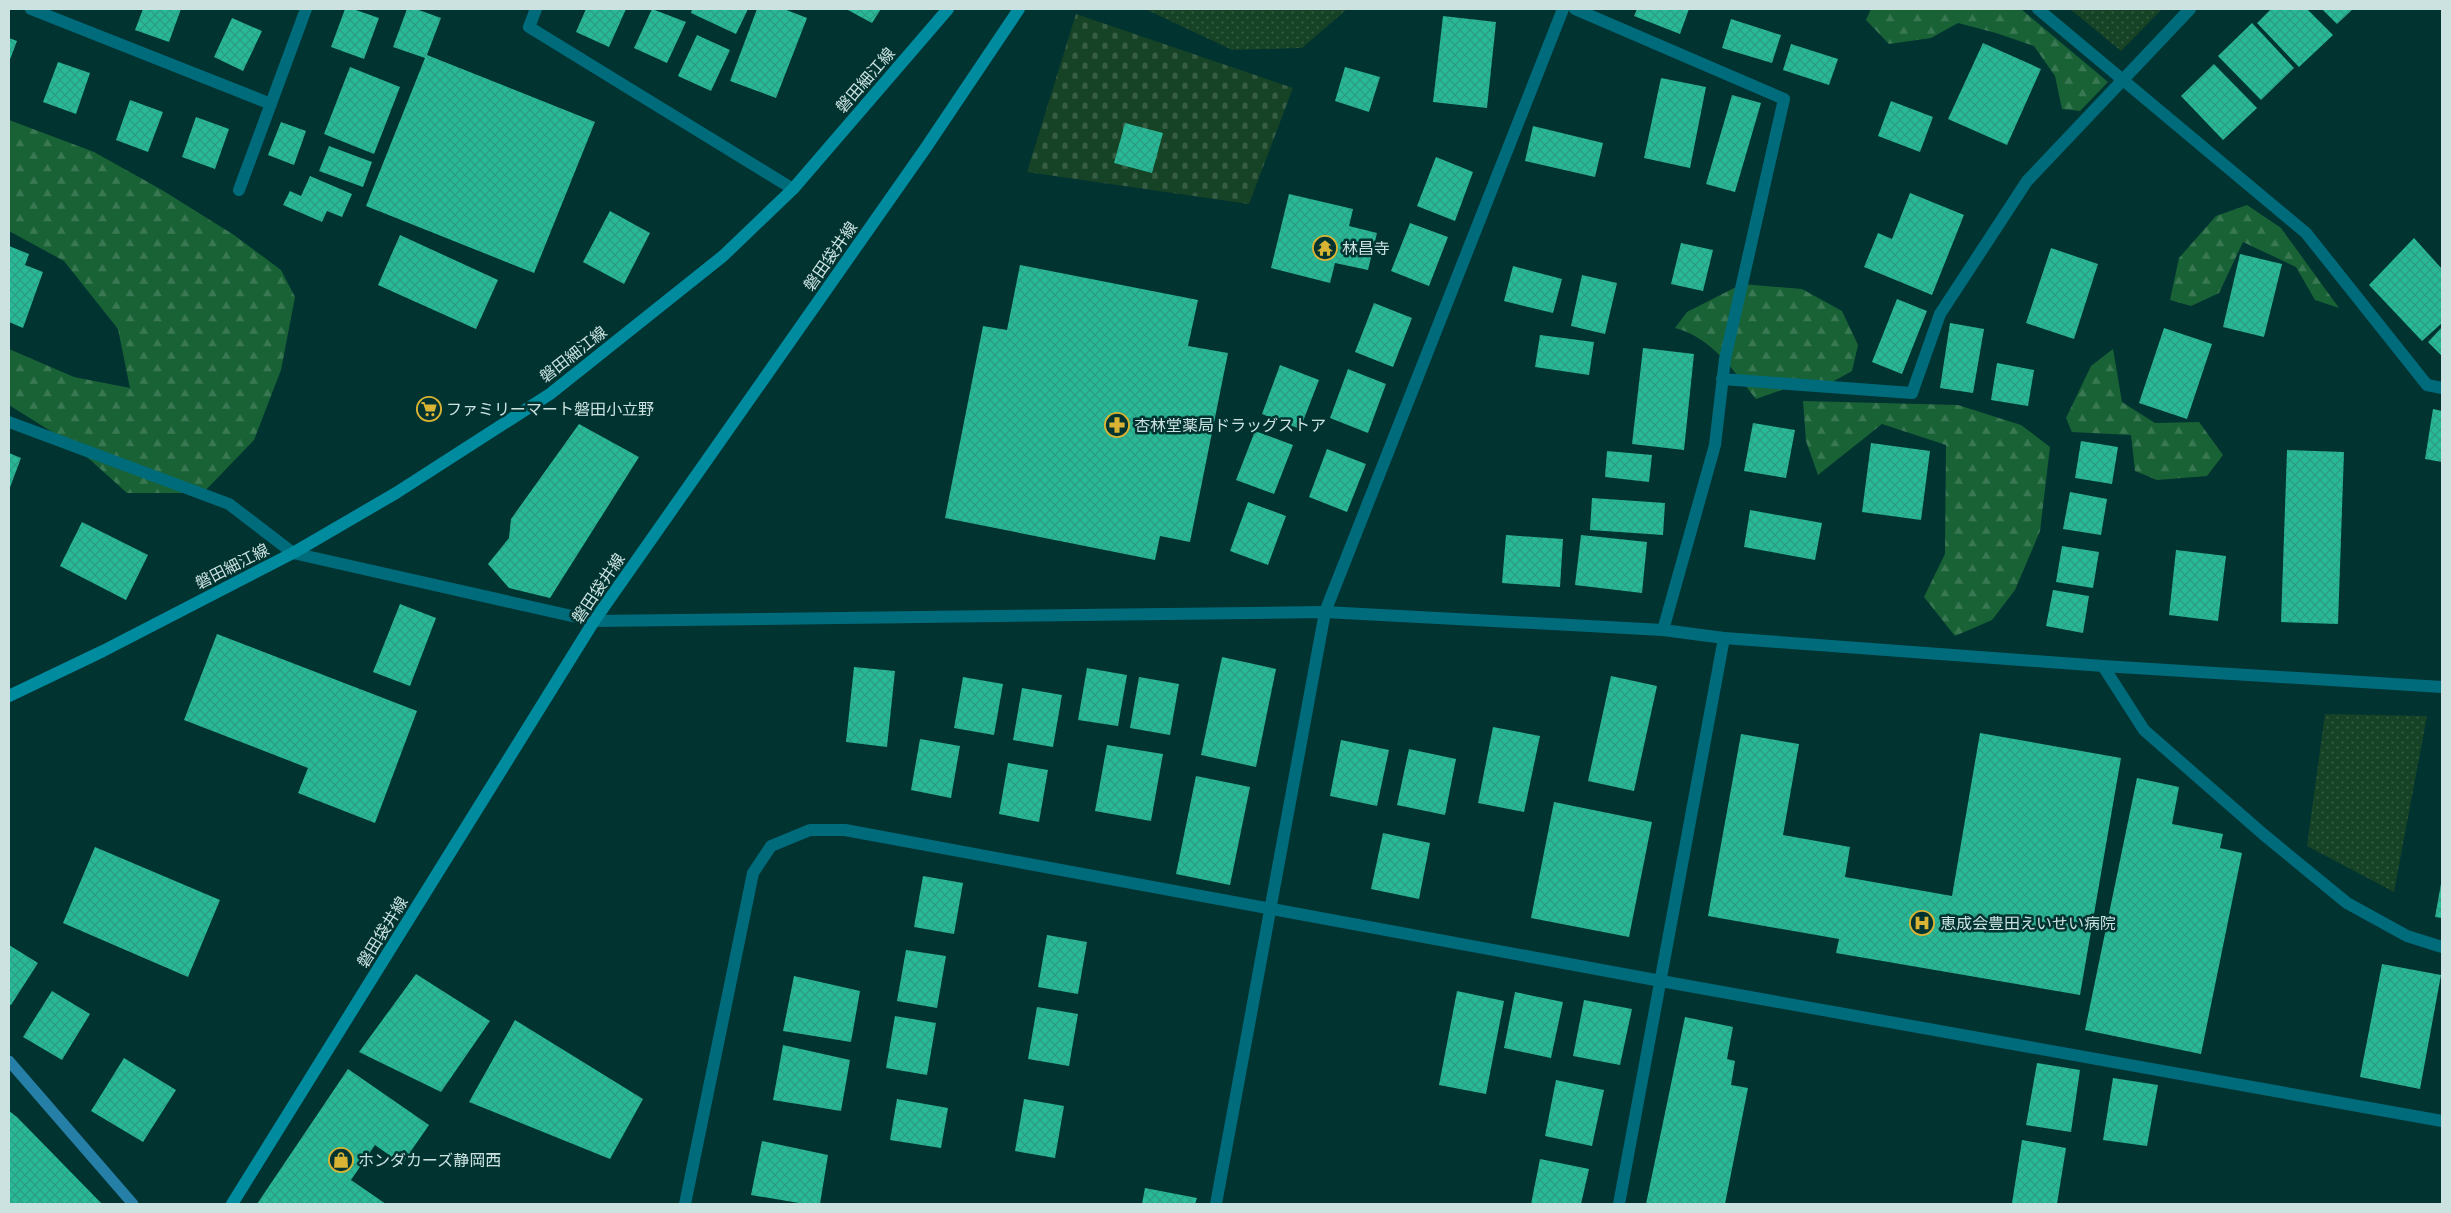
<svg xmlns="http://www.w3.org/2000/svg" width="2451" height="1213" font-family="Inter,'Noto Sans JP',sans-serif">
	<defs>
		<pattern id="grass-dots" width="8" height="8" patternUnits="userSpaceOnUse" patternTransform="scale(1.25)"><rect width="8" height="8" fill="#164225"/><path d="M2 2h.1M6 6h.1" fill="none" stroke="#375d44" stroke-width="1.8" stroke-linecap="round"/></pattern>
		<pattern id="forest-firs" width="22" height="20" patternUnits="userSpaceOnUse" patternTransform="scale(1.25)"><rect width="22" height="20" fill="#196235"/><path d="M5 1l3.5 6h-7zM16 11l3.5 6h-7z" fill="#397852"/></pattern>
		<pattern id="cemetery-stones" width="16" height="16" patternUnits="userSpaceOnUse" patternTransform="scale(1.25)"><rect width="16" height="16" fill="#164225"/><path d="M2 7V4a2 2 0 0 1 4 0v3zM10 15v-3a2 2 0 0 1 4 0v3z" fill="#375d44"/></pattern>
		<pattern id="building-cross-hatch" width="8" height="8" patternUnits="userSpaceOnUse" patternTransform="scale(1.25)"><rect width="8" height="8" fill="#28b997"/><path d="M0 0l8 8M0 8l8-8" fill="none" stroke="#2d9c82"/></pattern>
	</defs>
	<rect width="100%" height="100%" fill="#013331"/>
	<path fill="url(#grass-dots)" d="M1145,9h202l-45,39 -70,2z
		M2070,9h92l-41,42z
		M2325,714l102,2 -33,176 -87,-46z"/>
	<path fill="url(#forest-firs)" d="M1871,9h150l87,73 -28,29 -18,-2 -7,-33 -21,-30 -38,-13 -38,-10 -27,15 -42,6 -23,-24z
		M9,120l85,32 68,38 72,45 47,35 14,27 -14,73 -27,70 -51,53h-76l-51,-46 -67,-42v-56l65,28 56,11 -12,-59 -54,-68 -55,-30z
		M2247,205l34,23 58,80 -24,-8 -19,-33 -53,-25 -24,51 -28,13 -21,-6 9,-42 37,-42z
		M1742,284l60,5 40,22 16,34 -6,26 -27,15 -29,-1 -40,14c-22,-28 -45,-62 -81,-71l12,-16z
		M2113,349l9,53 33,21 44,-1 24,33 -16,21 -50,4 -22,-9 -4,-36 -59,-3 -6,-14 25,-52z
		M1803,401l155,4 63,20 29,22 -10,84 -25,59 -23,30 -37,16 -31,-39 21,-43 1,-109 -64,-21 -64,51 -12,-34z"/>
	<path fill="url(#cemetery-stones)" d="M1076,14l217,74 -44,116 -222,-32z"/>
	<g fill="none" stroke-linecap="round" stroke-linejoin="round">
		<path stroke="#257fa7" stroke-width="11" d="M9,1061l124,143"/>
	</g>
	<path fill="url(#building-cross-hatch)" d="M143,9h38l-12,33 -34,-12z
		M345,9h8l26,9 -15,41 -33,-12z
		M407,9h9l25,9 -14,37 168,67 -61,151 -168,-67 59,-148 -32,-11z
		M586,9h40l-17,38 -33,-15z
		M652,9l34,13 -19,41 -33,-15z
		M692,9h56l-12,25 -45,-21z
		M757,9h27l23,9 -31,80 -46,-17z
		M846,9h35l-9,14z
		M1637,9h52l-9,25 -46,-18z
		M2271,9h36l26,26 -34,32 -42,-44z
		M2322,9h31l-16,15z
		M1443,16l53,6 -9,86 -54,-6z
		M232,18l30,13 -19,40 -29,-14z
		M1731,19l50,16 -9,28 -50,-15z
		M2252,23l42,45 -33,32 -43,-44z
		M697,35l33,15 -19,41 -33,-15z
		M9,38l8,3 -8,21z
		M1983,43l58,26 -34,76 -59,-26z
		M1791,44l47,15 -9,26 -46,-15z
		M58,62l32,11 -14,41 -33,-12z
		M2214,64l43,44 -34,32 -42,-44z
		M350,67l50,20 -26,67 -50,-20z
		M1345,67l35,10 -11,35 -34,-11z
		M1661,78l45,9 -16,81 -46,-10z
		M1732,95l29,8 -26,89 -29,-8z
		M130,100l33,12 -15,40 -32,-12z
		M1891,101l42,16 -13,35 -42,-16z
		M196,117l33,12 -14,40 -33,-12z
		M281,122l25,9 -12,34 -26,-10z
		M1125,123l38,10 -11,40 -38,-10z
		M1533,126l70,17 -8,34 -70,-16z
		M329,146l43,16 -9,25 -44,-16z
		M1436,157l37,15 -18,49 -38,-15z
		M310,176l42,18 -10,23 -15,-6 -5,11 -39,-17 7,-14 11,5z
		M1910,193l54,22 -32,80 -68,-28 14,-34 14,6z
		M1289,194l64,15 -4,17 28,7 -9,37 -33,-7 -5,20 -59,-15z
		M610,211l40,22 -26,51 -41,-22z
		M1410,223l38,14 -19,49 -38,-15z
		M400,235l98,45 -22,49 -98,-44z
		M2414,238l28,31v54l-20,18 -53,-56z
		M1681,243l32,7 -10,41 -32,-7z
		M9,246l20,8 -4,11 18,7 -20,56 -14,-6z
		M2051,248l47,16 -24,75 -48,-16z
		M2240,254l42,10 -18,73 -41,-10z
		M1020,265l178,35 -10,46 40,7 -38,189 -30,-6 -5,24 -210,-42 38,-192 24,4z
		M1513,266l49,13 -9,34 -49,-12z
		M1582,275l35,8 -12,51 -34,-8z
		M1897,299l30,12 -25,63 -30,-12z
		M1374,303l38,15 -19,49 -38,-15z
		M1950,323l34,6 -11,64 -33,-5z
		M2442,327v29l-14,-14z
		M2164,328l48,16 -25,75 -48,-16z
		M1540,335l54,7 -5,33 -54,-8z
		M1643,348l51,6 -10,96 -52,-6z
		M1997,363l37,7 -6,36 -37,-6z
		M1280,365l39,15 -19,49 -38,-15z
		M1348,369l38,15 -18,49 -38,-15z
		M2433,409l9,2v51l-17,-3z
		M1753,423l42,7 -9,48 -42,-7z
		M579,424l60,33 -89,141 -41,-10 -21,-24 21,-26 2,-19z
		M1255,431l38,14 -19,49 -38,-14z
		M2081,441l37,6 -6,37 -37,-6z
		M1871,443l59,8 -9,69 -59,-8z
		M1327,449l39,15 -19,48 -38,-15z
		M2287,450l57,2 -6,172 -57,-2z
		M1607,451l45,4 -3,27 -44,-5z
		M9,453l12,5 -12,32z
		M2070,492l37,7 -6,36 -38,-6z
		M1592,498l73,5 -2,32 -73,-5z
		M1248,502l38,14 -18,49 -38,-14z
		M1750,510l72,13 -7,37 -71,-13z
		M82,522l66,33 -22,45 -66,-34z
		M1506,535l57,4 -3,48 -58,-4z
		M1581,535l66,7 -5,51 -67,-8z
		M2062,546l37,6 -6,36 -37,-6z
		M2176,550l50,6 -8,65 -49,-6z
		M2053,590l36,6 -6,37 -37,-7z
		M400,604l36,14 -26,68 -37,-14z
		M217,634l200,77 -42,112 -77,-30 10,-25 -124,-48z
		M1222,657l54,12 -20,98 -55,-12z
		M854,667l41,4 -8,76 -41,-5z
		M1087,668l40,7 -9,51 -40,-6z
		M1611,676l46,10 -23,105 -46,-10z
		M963,677l40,7 -9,51 -40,-7z
		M1139,677l40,7 -9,51 -40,-7z
		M1022,688l40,7 -9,52 -40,-7z
		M1493,727l47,9 -16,76 -46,-9z
		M1980,733l141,25 -41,237 -244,-42 3,-14 -131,-23 33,-182 58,10 -16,91 67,12 -5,30 107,19z
		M920,739l40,7 -9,52 -40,-8z
		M1341,740l48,10 -12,56 -47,-10z
		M1107,745l56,9 -12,67 -56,-10z
		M1409,749l47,10 -11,56 -48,-10z
		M1008,763l40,7 -9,52 -40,-8z
		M1196,776l54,11 -20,98 -54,-11z
		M2137,778l42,9 -7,37 51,10 -3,14 22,5 -41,201 -116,-24z
		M1554,802l98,20 -23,115 -98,-19z
		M1383,833l47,10 -11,56 -48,-10z
		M95,847l125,53 -32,77 -125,-54z
		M923,876l40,7 -9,51 -40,-7z
		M2441,884l1,1v33l-7,-1z
		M1047,935l40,7 -9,52 -40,-7z
		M9,945l29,18 -27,42 -2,-1z
		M906,950l40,6 -9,52 -40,-7z
		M2382,964l59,11 -21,114 -60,-12z
		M416,974l74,47 -49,71 -82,-40z
		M794,976l66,15 -9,51 -68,-11z
		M52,991l38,23 -28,46 -39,-23z
		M1457,991l47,10 -18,93 -47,-9z
		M1515,992l48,10 -12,56 -47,-10z
		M1584,1000l48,9 -12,56 -47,-9z
		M1037,1007l41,7 -9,52 -41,-7z
		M895,1016l41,7 -9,52 -41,-7z
		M1685,1017l48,10 -6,32 8,2 -4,24 17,3 -23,116h-79z
		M515,1020l128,79 -33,60 -141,-57z
		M783,1045l67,15 -9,51 -68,-11z
		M124,1058l52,32 -33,52 -52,-31z
		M2037,1063l43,7 -9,62 -45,-7z
		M348,1069l81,56 -27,39 -27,-19 -24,35 35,24h-129z
		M2113,1078l45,7 -11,61 -44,-6z
		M1556,1080l48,10 -12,56 -47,-10z
		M897,1099l51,9 -7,40 -51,-8z
		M1024,1099l40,7 -9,52 -40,-7z
		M9,1111l8,6 85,87h-93z
		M2022,1140l44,8 -9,56 -45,-1z
		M762,1141l66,14 -8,49h-15l-54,-9z
		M1540,1159l49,10 -8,35h-50z
		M1145,1188l52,10 -2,6h-53z"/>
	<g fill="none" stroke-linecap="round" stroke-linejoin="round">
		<path stroke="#006b7b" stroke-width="12" d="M31,9l240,95
			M536,9l-7,18 264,162
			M1575,9l209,90 -59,260 -10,86 -52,185
			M2038,9l268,224 121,152 15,3
			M239,190l67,-181
			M1722,379l190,14 28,-79 87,-133 163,-172
			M9,422l220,82 64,49 301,68
			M2103,666l41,64 119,104 84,69 60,33 35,11
			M685,1204l68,-331 18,-27 39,-16h35l816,151 781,140
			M1216,1204l109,-592 238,-603
			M1619,1204l105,-566"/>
		<path stroke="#006b7b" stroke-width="12" d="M594,621l731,-9 338,18 61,8 379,28 339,21"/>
		<path stroke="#008b9f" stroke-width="12" d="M9,696l94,-45 190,-98 103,-60 154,-99 173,-138 70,-67 155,-180
			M232,1204l362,-583 331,-472 94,-140"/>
	</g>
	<defs>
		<symbol id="temple-ring" viewBox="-11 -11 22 22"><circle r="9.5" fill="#013331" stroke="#d9b334" stroke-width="1.5"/><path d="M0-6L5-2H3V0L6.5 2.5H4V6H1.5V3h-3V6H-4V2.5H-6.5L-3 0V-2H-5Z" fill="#d9b334"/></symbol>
		<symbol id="supermarket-ring" viewBox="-11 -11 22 22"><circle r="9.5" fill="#013331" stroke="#d9b334" stroke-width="1.5"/><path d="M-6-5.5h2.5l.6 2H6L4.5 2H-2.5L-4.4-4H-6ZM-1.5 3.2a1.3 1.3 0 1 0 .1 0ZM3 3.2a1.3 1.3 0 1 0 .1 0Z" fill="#d9b334"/></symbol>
		<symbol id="pharmacy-ring" viewBox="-11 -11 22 22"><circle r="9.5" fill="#013331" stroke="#d9b334" stroke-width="1.5"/><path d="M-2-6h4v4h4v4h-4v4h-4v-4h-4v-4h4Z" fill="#d9b334"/></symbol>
		<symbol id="hospital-ring" viewBox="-11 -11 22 22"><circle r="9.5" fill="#013331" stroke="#d9b334" stroke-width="1.5"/><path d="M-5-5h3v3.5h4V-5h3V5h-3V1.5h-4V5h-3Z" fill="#d9b334"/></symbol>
		<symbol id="shop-ring" viewBox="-11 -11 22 22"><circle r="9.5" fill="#013331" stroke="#d9b334" stroke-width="1.5"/><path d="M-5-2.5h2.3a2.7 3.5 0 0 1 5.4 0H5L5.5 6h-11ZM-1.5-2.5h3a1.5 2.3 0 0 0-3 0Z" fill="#d9b334"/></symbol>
	</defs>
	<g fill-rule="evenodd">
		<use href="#temple-ring" x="1311" y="234" width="28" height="28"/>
		<use href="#supermarket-ring" x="415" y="395" width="28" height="28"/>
		<use href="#pharmacy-ring" x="1103" y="411" width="28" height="28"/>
		<use href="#hospital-ring" x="1908" y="909" width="28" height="28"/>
		<use href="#shop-ring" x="327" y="1146" width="28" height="28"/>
	</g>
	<g text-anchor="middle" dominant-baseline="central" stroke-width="5" stroke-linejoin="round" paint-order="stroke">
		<g font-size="16" fill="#cbe2e0" stroke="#013331">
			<text transform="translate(865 80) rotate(-49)">磐田細江線</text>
			<text transform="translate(830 256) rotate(-55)">磐田袋井線</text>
			<text transform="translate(573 354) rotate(-38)">磐田細江線</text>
			<text transform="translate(232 566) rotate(-27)">磐田細江線</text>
			<text transform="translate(598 588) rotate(-56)">磐田袋井線</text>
			<text transform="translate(382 932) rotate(-58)">磐田袋井線</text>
		</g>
		<g font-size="16" fill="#cbe2e0" stroke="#013331" text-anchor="start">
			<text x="1342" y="248">林昌寺</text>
			<text x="446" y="409">ファミリーマート磐田小立野</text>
			<text x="1134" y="425">杏林堂薬局ドラッグストア</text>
			<text x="1940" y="923">恵成会豊田えいせい病院</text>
			<text x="358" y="1160">ホンダカーズ静岡西</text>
		</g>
	</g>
	<rect width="2451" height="1213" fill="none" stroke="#cbe2e0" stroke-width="20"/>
</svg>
